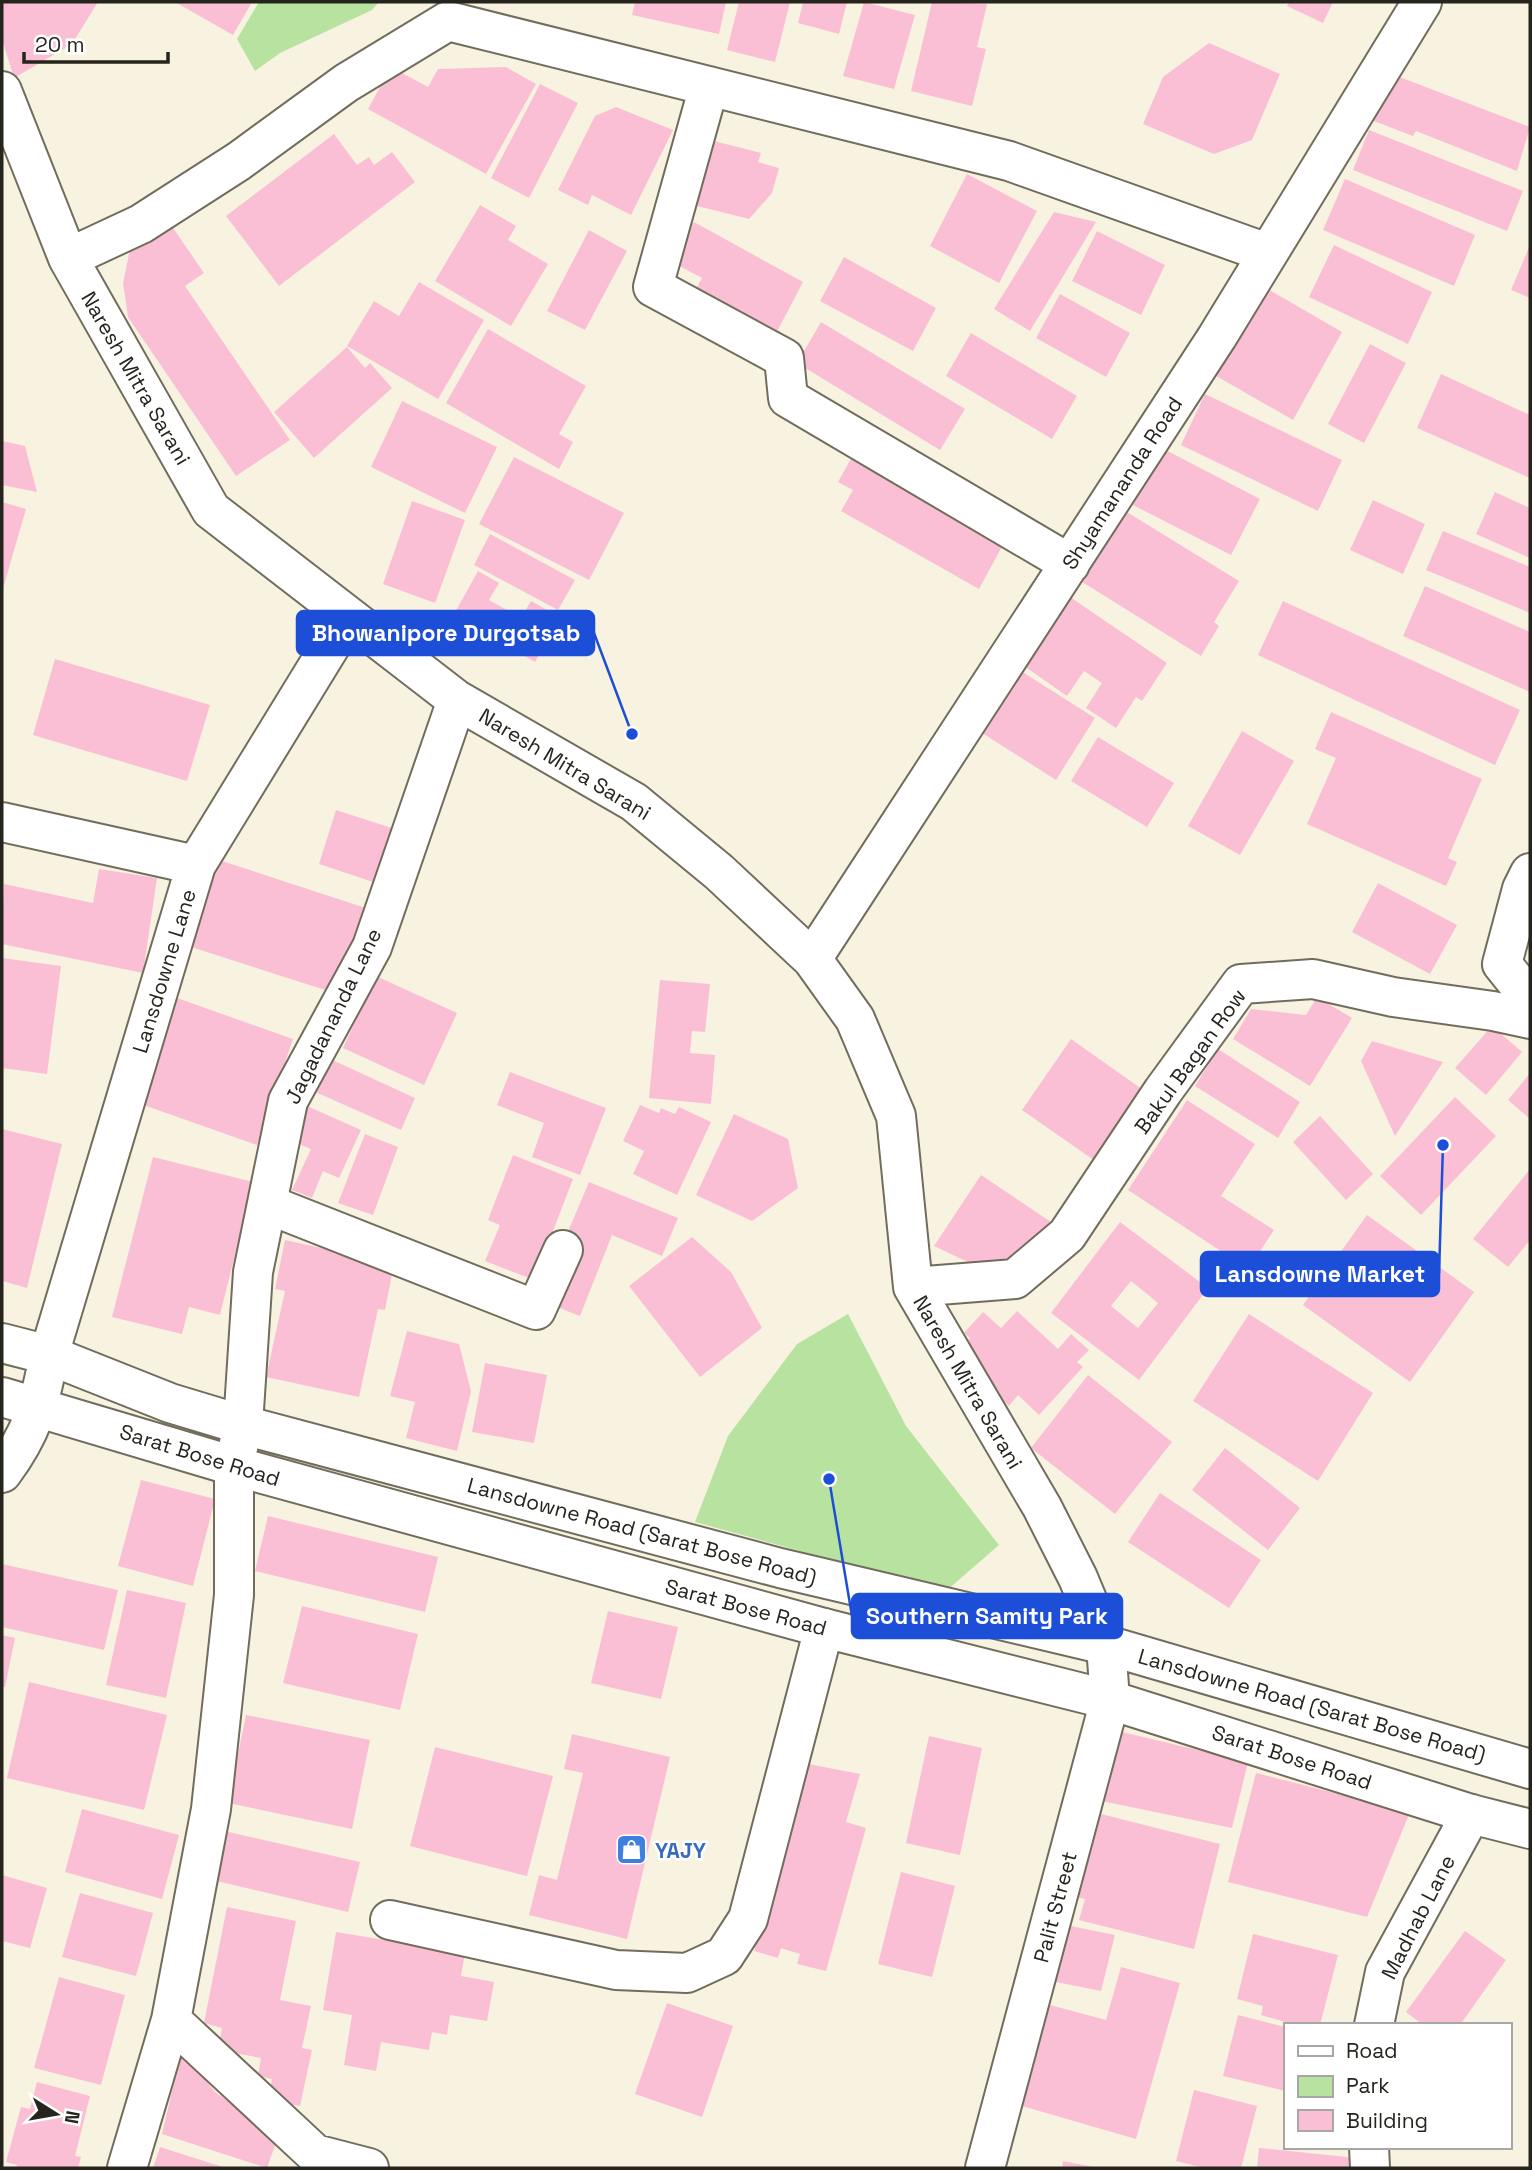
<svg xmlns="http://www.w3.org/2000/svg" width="1532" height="2170" font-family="'Space Grotesk',sans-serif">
	<rect width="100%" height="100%" fill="#f8f3e0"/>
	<path fill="#b8e2a0" d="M259,2h120l-7,8 -92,43 -25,18 -18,-32z
		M848,1314l58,112 93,119 -53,46 -251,-69 33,-86 69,-92z"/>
	<path fill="#fabfd4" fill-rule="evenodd" d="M2,2h96l-26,42 -58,34 -12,-39z
		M175,2h77l-19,33z
		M635,2h91l-7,32 -87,-19z
		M739,2h51l-15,60 -48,-12z
		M803,2h44l-8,32 -41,-11z
		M864,2l51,13 -21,74 -51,-13z
		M932,2l55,2 -10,43 9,2 -14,57 -61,-15z
		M1289,2h44l-10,21 -36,-17z
		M1209,43l71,31 -28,66 -38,14 -71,-30 20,-47z
		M391,67l37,20 10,-18 68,-2 30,17 -50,90 -118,-65z
		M1384,71l146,56 -13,44 -101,-40 -3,5 -47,-18z
		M540,84l38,19 -49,95 -38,-20z
		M616,107l57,23 -42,85 -39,-20 -4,10 -30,-15 37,-74z
		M1369,130l154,61 -16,40 -154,-61z
		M334,134l23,31 12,-8 5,8 18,-13 23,30 -136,104 -53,-70z
		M710,140l51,13 -3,9 21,6 -7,25 -23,26 -56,-14z
		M967,174l70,37 -38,72 -69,-37z
		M1345,179l130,56 -21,51 -131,-56z
		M480,205l36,21 -8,14 40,24 -37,62 -76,-45z
		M1054,212l42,10 -66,109 -36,-22z
		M169,222l35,51 -19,13 105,154 -54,36 -108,-159 -5,-34 7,-34z
		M694,222l109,60 -31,59 -80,-44 10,-19 -30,-16z
		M589,230l38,21 -42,79 -38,-19z
		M1097,231l68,34 -24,50 -69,-34z
		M1334,245l98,47 -24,52 -99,-47z
		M1530,245v53l-19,-8z
		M844,257l92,51 -23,43 -93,-50z
		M419,282l65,38 -46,79 -91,-53 27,-45 25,15z
		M1261,285l81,47 -49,88 -82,-47z
		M1060,294l70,39 -24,44 -70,-39z
		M821,322l144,87 -25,41 -143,-87z
		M488,329l98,57 -27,48 14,8 -14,27 -113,-66z
		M971,333l106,63 -25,43 -106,-63z
		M1370,344l36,19 -42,80 -36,-19z
		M347,347l18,21 5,-5 22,25 -78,70 -40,-46z
		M1441,374l89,41v63l-113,-50z
		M1205,394l137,66 -24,51 -137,-66z
		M402,401l95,46 -32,66 -94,-46z
		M2,441l23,5 12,46 -35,-7z
		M1156,445l104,54 -29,56 -104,-53z
		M853,455l152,86 -26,48 -138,-78 12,-21 -15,-8z
		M514,457l110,56 -35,67 -110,-56z
		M1495,492l35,16v50l-54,-24z
		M1373,500l52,24 -22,50 -53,-24z
		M412,501l53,19 -30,83 -52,-19z
		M2,502l24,7 -24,83z
		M1122,509l117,72 -25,41 5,4 -18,30 -122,-76z
		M1443,531l87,36v46l-104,-43z
		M490,534l85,46 -17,30 -84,-45z
		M478,571l21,12 -10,17 32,18 10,-17 29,16 -25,45 -82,-46z
		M1425,586l105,46v60l-127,-56z
		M1070,597l97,66 -25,38 -6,-4 -20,31 -30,-20 16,-25 -18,-12 -17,25 -43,-30z
		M1283,601l237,109 -25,55 -237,-110z
		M55,659l155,46 -23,76 -154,-46z
		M1010,664l85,54 -39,62 -85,-54z
		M1331,712l151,67 -34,79 9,4 -11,24 -139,-62 29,-66 -21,-9z
		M1242,731l52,30 -54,94 -52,-29z
		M1098,737l76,46 -27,44 -76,-46z
		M336,810l65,21 -19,54 -63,-21z
		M219,860l153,50 -28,86 -153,-49z
		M99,869l58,9 -14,95 -141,-29 2,-60 89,19z
		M1378,883l79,42 -27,49 -78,-42z
		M2,958l59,8 -14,108 -45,-6z
		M376,976l81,37 -33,72 -81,-37z
		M660,980l50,4 -5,48 -13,-1 -2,22 25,2 -4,49 -62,-6z
		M174,997l119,42 -36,106 -119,-42z
		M1317,997l35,21 -42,68 -77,-47 18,-30 55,6z
		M1492,1026l30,26 -36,43 -31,-27z
		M1071,1039l75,53 -48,71 -76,-53z
		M1372,1041l71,21 -48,74 -34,-75z
		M1218,1049l82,53 -22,36 -83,-52z
		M328,1058l87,40 -14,32 -88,-39z
		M510,1072l96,36 -26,67 -48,-18 12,-34 -47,-18z
		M1530,1073v46l-22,-19z
		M1455,1097l41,39 -75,79 -41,-39z
		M1187,1100l68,44 -34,52 53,34 -26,39 -120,-79z
		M305,1105l56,25 -22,48 -16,-7 -11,27 -20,-8 19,-41 -22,-9z
		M640,1105l19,8 2,-5 14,6 4,-7 32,15 -34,73 -44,-21 11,-23 -21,-10z
		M734,1114l54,25 10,49 -46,33 -56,-26z
		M1320,1116l53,58 -27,26 -53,-58z
		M2,1129l60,15 -35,144 -25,-7z
		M365,1134l33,13 -25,68 -35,-12z
		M513,1155l60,24 -39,101 -49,-19 15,-36 -12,-5z
		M153,1157l100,25 -33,133 -31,-8 -7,27 -70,-17z
		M1530,1169v71l-22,27 -35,-28z
		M981,1175l73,49 -33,42 -36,4 -51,-24z
		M589,1182l89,36 -16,38 -50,-21 -32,81 -31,-12 18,-70z
		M1367,1215l107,77 -64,90 -107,-77z
		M1120,1222l88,66 -69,92 -88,-67zM1131,1281l27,22 -20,25 -27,-22z
		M692,1237l39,35 31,56 -62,49 -71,-91z
		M285,1240l109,24 -9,46 -7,-1 -19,88 -93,-20 19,-86 -10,-2z
		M1017,1311l41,38 13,-15 18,16 -12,12 6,5 -44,48 -21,-20 -9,11 -55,-51 16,-17 -6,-5 19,-21 18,16z
		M1249,1314l124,79 -55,88 -125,-80z
		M407,1331l52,13 12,47 -14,60 -51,-13 9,-36 -25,-6z
		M485,1363l62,12 -13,68 -62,-11z
		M1088,1375l84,67 -57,72 -84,-66z
		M1225,1448l75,60 -32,42 -76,-60z
		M141,1480l74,19 -22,87 -75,-20z
		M1160,1493l101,67 -32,48 -101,-66z
		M268,1516l170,41 -13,55 -170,-41z
		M2,1564l116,26 -14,60 -102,-23z
		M127,1590l59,13 -20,95 -60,-13z
		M302,1606l116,28 -18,76 -117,-27z
		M608,1611l70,16 -17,72 -70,-16z
		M2,1635l13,3 -10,49h-3z
		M29,1682l138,33 -23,95 -137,-32z
		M246,1715l124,25 -18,89 -124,-26z
		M1114,1730l134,32 -16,66 -135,-28z
		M572,1734l98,23 -43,182 -98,-24 10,-40 18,5 26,-107 -19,-4z
		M929,1736l53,12 -22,107 -54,-12z
		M435,1747l118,29 -26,100 -117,-30z
		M798,1762l62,12 -14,48 20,6 -40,143 -29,-7 3,-10 -19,-6 -3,10 -24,-7 14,-51z
		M1256,1773l154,39 -43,105 -139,-35z
		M82,1809l97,26 -17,64 -97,-27z
		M1089,1811l131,33 -26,105 -115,-29 6,-21 -17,-4z
		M220,1830l140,32 -12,50 -140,-33z
		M901,1872l54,14 -23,91 -54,-13z
		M2,1875l45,13 -17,60 -28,-7z
		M80,1893l73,20 -17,63 -74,-19z
		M227,1907l69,14 -16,79 31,6 -9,42 10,2 -12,56 -32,-6 4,-21 -14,-3 3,-18 -43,-8 4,-22 -18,-5z
		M1061,1924l54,11 -14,56 -55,-11z
		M1465,1931l41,29 -46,65h-37l-17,-13z
		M336,1932l129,21 -4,23 33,6 -7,39 -37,-6 -3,20 -15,-3 -3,18 -48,-8 -5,29 -32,-6 8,-50 -29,-5z
		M1253,1934l85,21 -18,70h-24l-35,-10 2,-9 -26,-7z
		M1121,1967l59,16 -44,156 -128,-37 31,-100 67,18z
		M59,1977l66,18 -24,90 -67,-17z
		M667,2003l66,23 -31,91 -67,-23z
		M1238,2015l47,12v64l-62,-15z
		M182,2049l33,43 63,45 -11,31 -105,-34z
		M37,2082l53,14 -15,60 6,1 -3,11h-62l1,-3 -11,-3 15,-55 9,2z
		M1194,2090l63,16 -16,62h-37l-28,-7z
		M160,2147l66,21h-73z
		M1259,2148l98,10 -1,10h-99z
		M1063,2161l31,6v1h-32z"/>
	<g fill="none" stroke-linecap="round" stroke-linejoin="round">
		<defs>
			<path id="street" d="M709,86l-56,201 131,71 4,40 282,166
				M2,91l66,167 143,252 246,190 177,102 85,70 93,87 43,60 41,97 17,171 129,220 36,71 28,67 4,55 -125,468
				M68,258l73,-34 98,-63 107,-78 102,-62 561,140 258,92
				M2,822l194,43
				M1530,873l-8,16 -20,75 28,35
				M812,959l405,-622 205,-335
				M267,1204l269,106 27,-60
				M913,1287l102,-8 52,-44 96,-144 78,-107 72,-5 80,18 100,14 37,8
				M2,1473c30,-40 38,-69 47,-118l147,-490 152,-248
				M390,1920l226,50 71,3 37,-17 24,-37 76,-291
				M171,2020l144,134 54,14
				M1374,2025l11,-53 86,-158
				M1369,2147l1,21
				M127,2168l44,-148 40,-211 23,-214v-129l9,-41 10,-153 35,-171 84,-154 85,-247"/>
			<path id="secondary" d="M2,1343l47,12 121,48 73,22 537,143 326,77 424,124
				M2,1397l232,69 590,162 286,72 361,114 59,15"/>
		</defs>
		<use href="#street" stroke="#716c5c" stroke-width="42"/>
		<use href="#secondary" stroke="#716c5c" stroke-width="42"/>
		<use href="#street" stroke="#fff" stroke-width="38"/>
		<use href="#secondary" stroke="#fff" stroke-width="38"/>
	</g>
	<defs>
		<symbol id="shop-square" viewBox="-11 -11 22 22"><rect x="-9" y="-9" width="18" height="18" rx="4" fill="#3f7fe0" stroke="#fff"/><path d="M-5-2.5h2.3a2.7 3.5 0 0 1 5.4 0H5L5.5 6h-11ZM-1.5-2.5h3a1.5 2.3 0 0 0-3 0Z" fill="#fff"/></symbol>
	</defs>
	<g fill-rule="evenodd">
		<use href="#shop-square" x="614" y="1832" width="35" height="35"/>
	</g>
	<g text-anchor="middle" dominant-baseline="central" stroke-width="5" stroke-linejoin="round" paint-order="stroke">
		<g font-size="21" fill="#25241d" stroke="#fff">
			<text transform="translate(136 378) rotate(60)">Naresh Mitra Sarani</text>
			<text transform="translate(1122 483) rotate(-57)">Shyamananda Road</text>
			<text transform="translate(565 764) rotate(31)">Naresh Mitra Sarani</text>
			<text transform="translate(164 971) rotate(-73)">Lansdowne Lane</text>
			<text transform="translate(333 1016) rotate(-64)">Jagadananda Lane</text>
			<text transform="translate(1190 1061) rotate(-54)">Bakul Bagan Row</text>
			<text transform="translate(968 1382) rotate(60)">Naresh Mitra Sarani</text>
			<text transform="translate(200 1455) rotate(17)">Sarat Bose Road</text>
			<text transform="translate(642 1531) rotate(15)">Lansdowne Road (Sarat Bose Road)</text>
			<text transform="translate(746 1607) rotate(15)">Sarat Bose Road</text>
			<text transform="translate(1312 1705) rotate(16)">Lansdowne Road (Sarat Bose Road)</text>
			<text transform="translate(1292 1757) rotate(18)">Sarat Bose Road</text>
			<text transform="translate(1055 1907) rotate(-75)">Palit Street</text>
			<text transform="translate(1418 1917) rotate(-63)">Madhab Lane</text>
		</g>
		<g font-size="21" font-weight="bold" fill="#366cbe" stroke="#fff" text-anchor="start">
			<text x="655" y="1850">YAJY</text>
		</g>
	</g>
	<path fill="none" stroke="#1d4ed8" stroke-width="2.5" d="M632 734L594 633M1443 1145L1439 1274M829 1479L852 1616"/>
	<g fill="#1d4ed8" stroke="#fff" stroke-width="2.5">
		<circle cx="632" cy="734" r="7"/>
		<circle cx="1443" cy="1145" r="7"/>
		<circle cx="829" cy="1479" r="7"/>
	</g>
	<g fill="#1d4ed8" stroke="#1d4ed8" stroke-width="2.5">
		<rect x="297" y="611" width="297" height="44" rx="7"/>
		<rect x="1201" y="1252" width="238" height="44" rx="7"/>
		<rect x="852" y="1594" width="270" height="44" rx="7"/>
	</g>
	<g font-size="23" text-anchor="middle" font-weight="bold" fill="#fff">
		<text x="446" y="641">Bhowanipore Durgotsab</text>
		<text x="1320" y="1282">Lansdowne Market</text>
		<text x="987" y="1624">Southern Samity Park</text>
	</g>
	<rect width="1532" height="2170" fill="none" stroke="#25241d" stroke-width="7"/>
	<rect x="1284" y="2023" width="228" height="126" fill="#ffffff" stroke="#a8a7a5" stroke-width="2"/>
	<rect x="1298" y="2046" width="35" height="10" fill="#ffffff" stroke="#a8a7a5" stroke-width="2"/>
	<text x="1346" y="2058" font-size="21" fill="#25241d">Road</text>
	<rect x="1298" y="2076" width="35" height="21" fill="#b8e2a0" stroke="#a8a7a5" stroke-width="2"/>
	<text x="1346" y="2093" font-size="21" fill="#25241d">Park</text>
	<rect x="1298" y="2110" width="35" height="21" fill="#fabfd4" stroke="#a8a7a5" stroke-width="2"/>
	<text x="1346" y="2128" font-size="21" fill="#25241d">Building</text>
	<g transform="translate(56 2114) rotate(101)" stroke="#ffffff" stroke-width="5" paint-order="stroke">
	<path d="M0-5L12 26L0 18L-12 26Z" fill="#25241d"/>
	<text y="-10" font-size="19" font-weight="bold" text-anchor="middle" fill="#25241d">N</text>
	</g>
	<path d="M24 52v10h144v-10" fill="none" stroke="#25241d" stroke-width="3.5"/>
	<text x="35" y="52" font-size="21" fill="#25241d" stroke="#ffffff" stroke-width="5" paint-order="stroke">20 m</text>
</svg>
